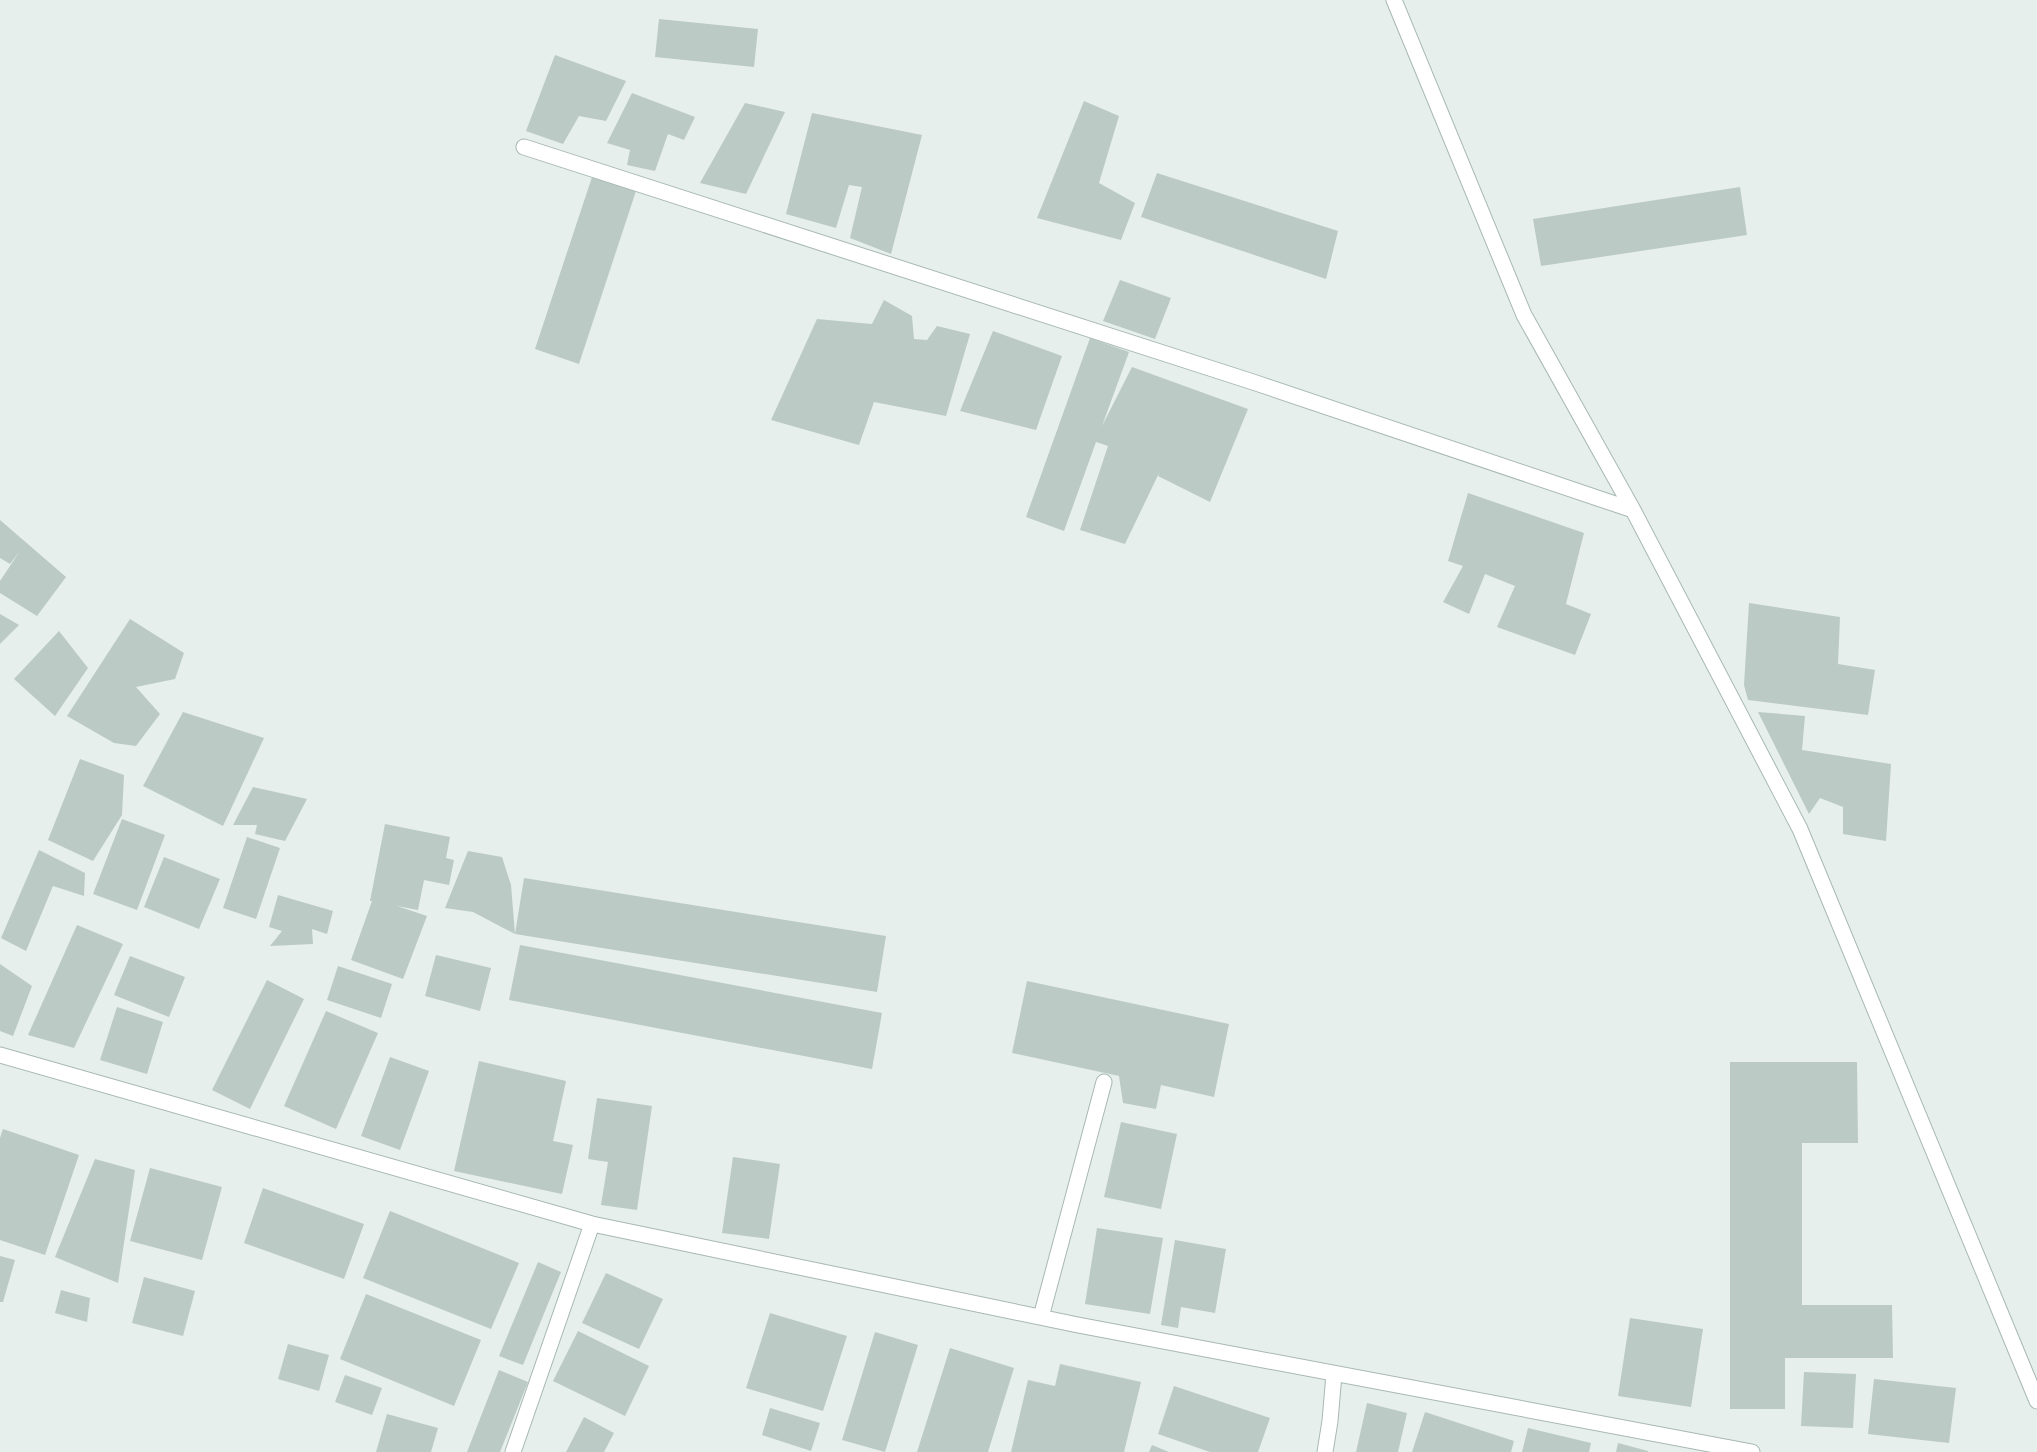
<svg xmlns="http://www.w3.org/2000/svg" width="2037" height="1452" font-family="Overpass,sans-serif">
	<rect width="100%" height="100%" fill="#e6efeb"/>
	<path fill="#bbcac4" d="M659,19l99,10 -4,38 -99,-10z
		M555,55l71,26 -20,40 -27,-5 -16,28 -37,-13z
		M632,93l63,24 -11,23 -16,-6 -13,37 -28,-6 3,-15 -23,-7z
		M1084,101l35,15 -20,67 36,20 -14,37 -84,-22z
		M745,103l40,9 -39,82 -46,-11z
		M812,113l110,22 -31,119 -41,-16 12,-51 -13,-2 -13,43 -50,-14z
		M1157,173l181,58 -12,48 -185,-62z
		M592,177l44,14 -57,173 -44,-15z
		M1740,187l7,48 -206,31 -8,-47z
		M1120,280l51,18 -16,41 -52,-18z
		M884,300l28,16 2,23 13,1 10,-14 33,8 -24,82 -72,-14 -15,43 -88,-25 46,-101 55,5z
		M993,331l69,25 -26,74 -76,-19z
		M1090,338l39,14 -27,74 30,-59 116,42 -38,93 -52,-26 3,-7 -36,75 -45,-14 28,-84 -12,-4 -32,89 -38,-14z
		M1468,493l116,40 -18,71 25,10 -16,41 -78,-28 18,-41 -30,-12 -16,40 -26,-12 20,-36 -15,-5z
		M0,520l66,57 -29,39 -37,-23v-12l20,-30 -10,13 -10,-6z
		M1749,603l91,14 -2,47 37,6 -7,45 -120,-15 -4,-15z
		M0,614l19,11 -19,19z
		M130,619l54,34 -9,26 -39,8 24,27 -24,32 -22,-3 -47,-27z
		M59,631l29,37 -33,48 -41,-37z
		M183,712l81,26 -41,88 -80,-40z
		M1758,712l47,4 -3,34 89,14 -5,77 -43,-7v-27l-23,-9 -11,16z
		M80,759l44,16 -2,40 -29,46 -45,-21z
		M253,787l54,12 -22,42 -30,-7 2,-9h-24z
		M122,819l43,16 -28,75 -44,-16z
		M385,824l65,13 -4,21 8,2 -5,25 -25,-5 -6,30 -21,-4 30,10 -24,63 -52,-19 21,-59h-2z
		M247,837l33,11 -24,71 -33,-11z
		M39,850l46,23 -1,23 -31,-10 -27,65 -25,-13z
		M468,851l34,6 9,28 4,49 9,-56 362,58 -9,56 -362,-58 -42,-22 -28,-4z
		M164,857l56,22 -21,50 -55,-22z
		M278,895l55,16 -6,23 -15,-5 1,15 -43,2 12,-15 -13,-4z
		M77,925l46,19 -49,104 -46,-13z
		M520,945l362,68 -10,56 -363,-69z
		M436,955l55,13 -11,43 -55,-15z
		M130,956l55,21 -16,40 -55,-22z
		M0,964l32,22 -19,50 -13,-5z
		M338,966l54,18 -11,34 -54,-18z
		M267,980l37,19 -54,110 -38,-19z
		M1027,981l202,43 -15,73 -53,-12 -5,24 -33,-6 -4,-27 -107,-23z
		M117,1007l46,15 -16,52 -47,-14z
		M326,1011l52,22 -42,96 -52,-23z
		M390,1057l39,14 -29,79 -39,-14z
		M479,1061l87,20 -13,60 20,4 -11,49 -108,-23z
		M1730,1062h127l1,81h-56v162h90l1,53h-108v51h-55z
		M597,1098l55,8 -15,104 -36,-5 7,-43 -20,-3z
		M1121,1122l56,12 -16,75 -57,-12z
		M3,1129l76,26 -34,100 -45,-15v-102z
		M733,1157l47,7 -11,75 -47,-6z
		M95,1159l40,11 -17,113 -63,-26z
		M150,1168l72,19 -20,73 -72,-19z
		M263,1188l101,36 -20,55 -100,-36z
		M390,1211l129,52 -28,66 -128,-51z
		M1097,1228l66,10 -13,76 -65,-10z
		M1175,1240l51,9 -11,64 -34,-6 -3,21 -17,-3z
		M0,1256l15,4 -12,42h-3z
		M538,1262l23,10 -38,93 -24,-9z
		M606,1273l57,26 -24,50 -57,-26z
		M144,1277l51,14 -12,45 -51,-13z
		M61,1290l29,8 -3,24 -32,-9z
		M366,1294l115,46 -27,66 -114,-47z
		M770,1313l77,23 -24,75 -77,-23z
		M1630,1318l73,11 -12,78 -73,-11z
		M578,1331l71,35 -24,50 -72,-35z
		M875,1332l43,13 -33,107 -43,-12z
		M288,1344l41,11 -10,36 -41,-12z
		M950,1348l64,20 -26,84h-71z
		M1060,1364l81,18 -17,70h-113l17,-72 27,6z
		M499,1370l29,12 -28,70h-33z
		M1804,1372l52,2 -3,54 -52,-2z
		M345,1375l37,13 -10,27 -37,-13z
		M1874,1379l82,9 -7,55 -81,-9z
		M1174,1386l96,32 -12,34h-48l-52,-18z
		M1367,1403l40,10 -9,39h-42z
		M770,1408l50,15 -9,28 -49,-16z
		M1425,1412l89,29 -3,11h-99z
		M387,1414l51,14 -7,24h-55z
		M584,1417l30,16 -10,19h-38z
		M1528,1428l63,15 -2,9h-67z
		M1618,1443l30,8v1h-32z
		M1152,1445l17,7h-20z"/>
	<g fill="none" stroke-linecap="round" stroke-linejoin="round">
		<defs>
			<path id="minor" d="M1394,0l130,315 109,195 167,319 237,572
				M524,147l729,235 380,128
				M0,1055l592,169 486,101 674,127
				M1041,1317l63,-235
				M513,1452l79,-228
				M1325,1452l5,-31 4,-47"/>
		</defs>
		<use href="#minor" stroke="#a8b8b2" stroke-width="17"/>
		<use href="#minor" stroke="#fff" stroke-width="15"/>
	</g>
</svg>
